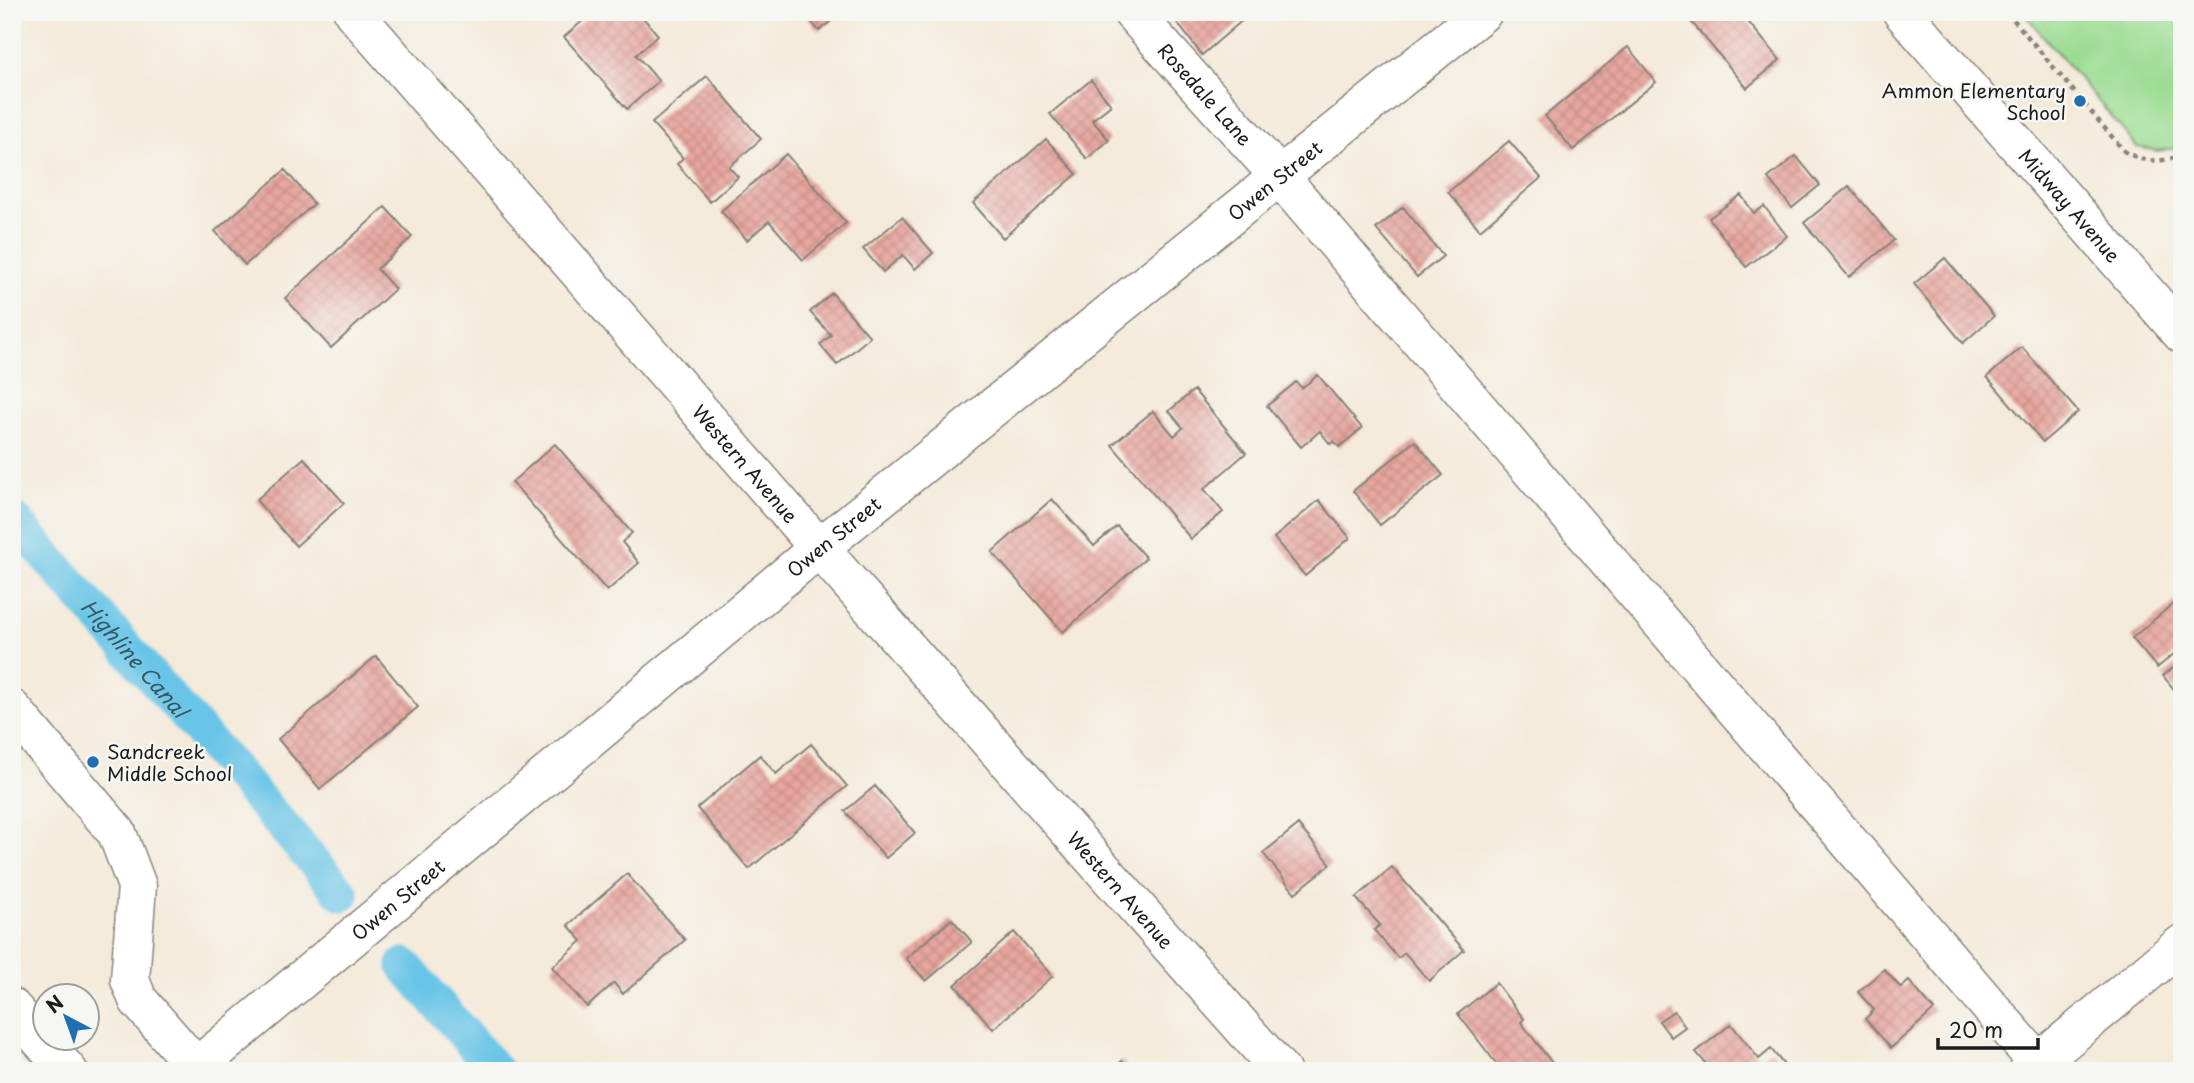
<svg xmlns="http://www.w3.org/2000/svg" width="2194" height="1083" font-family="'Playpen Sans',sans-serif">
	<defs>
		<pattern id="building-cross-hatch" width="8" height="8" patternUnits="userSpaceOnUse" patternTransform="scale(1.75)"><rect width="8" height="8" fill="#e7a69e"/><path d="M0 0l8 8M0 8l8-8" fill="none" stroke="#c68e88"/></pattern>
	</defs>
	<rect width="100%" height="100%" fill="#f6f6f2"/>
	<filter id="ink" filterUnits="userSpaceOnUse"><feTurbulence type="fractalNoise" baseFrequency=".0143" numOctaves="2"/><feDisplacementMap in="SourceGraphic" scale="14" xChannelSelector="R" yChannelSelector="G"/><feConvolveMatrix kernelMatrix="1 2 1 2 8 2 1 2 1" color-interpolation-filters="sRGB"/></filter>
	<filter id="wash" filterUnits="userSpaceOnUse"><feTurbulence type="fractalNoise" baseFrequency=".00686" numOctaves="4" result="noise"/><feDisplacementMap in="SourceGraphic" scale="28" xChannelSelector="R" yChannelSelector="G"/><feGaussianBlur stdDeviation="1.57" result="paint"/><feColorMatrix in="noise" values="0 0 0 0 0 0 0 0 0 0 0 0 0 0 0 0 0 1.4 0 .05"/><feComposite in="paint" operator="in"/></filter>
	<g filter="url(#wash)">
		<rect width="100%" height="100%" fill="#f4eada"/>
		<path fill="#9cdd93" stroke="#5c7c58" stroke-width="2" d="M2023,12h159v135l-24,4 -21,-4z"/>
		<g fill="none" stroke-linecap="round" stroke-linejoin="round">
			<g stroke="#69c5e7" stroke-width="35">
				<path id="s1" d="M12,517l330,377"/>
				<path d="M404,965l92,106"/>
			</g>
		</g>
		<g id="blocks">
			<path fill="url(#building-cross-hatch)" d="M593,12h45l20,23 -22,20 23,26 -32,28 -63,-72z
				M803,12h39l-23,19z
				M1169,12h83l-50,43z
				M1683,12h57l40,48 -33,28z
				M1628,47l28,35 -83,68 -28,-34z
				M707,76l54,63 -32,28 9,10 -28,25 -33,-38 6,-6 -31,-35z
				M1091,80l20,25 -19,15 17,20 -22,19 -37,-45z
				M1046,139l31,35 -74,64 -30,-35z
				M1509,141l32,37 -61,52 -32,-38z
				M786,154l60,69 -43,37 -34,-39 -22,19 -26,-29z
				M1796,156l24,29 -28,23 -24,-30z
				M285,170l29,34 -69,61 -30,-34z
				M1849,186l45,54 -45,37 -45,-54z
				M1741,195l13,18 10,-7 23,30 -41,31 -37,-49z
				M385,207l27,30 -35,32 18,20 -64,59 -46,-50z
				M1403,207l40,49 -26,21 -41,-48z
				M902,217l31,36 -18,16 -12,-14 -20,17 -20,-23z
				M1945,258l49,58 -31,27 -49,-59z
				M832,293l38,44 -33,28 -17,-20 11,-10 -21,-23z
				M2022,347l56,65 -35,30 -56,-65z
				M1318,375l44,53 -23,19 -5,-6 -4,3 -10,-13 -19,16 -34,-41 29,-24 6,6z
				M1194,390l52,63 -42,36 19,23 -32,27 -79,-94 41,-34 21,25 9,-8 -14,-17z
				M1415,441l28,34 -63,50 -27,-34z
				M555,444l77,89 -10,9 17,21 -32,28 -95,-109z
				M304,458l40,45 -48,43 -40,-46z
				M1052,499l42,47 23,-20 29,32 -83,74 -71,-80z
				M1319,500l31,38 -45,38 -31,-38z
				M2182,596v51l-25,21 -25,-30z
				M376,656l42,51 -98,82 -42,-50z
				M2182,660v39l-19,-23z
				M811,744l36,42 -98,83 -52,-61 63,-53 16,19z
				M875,786l40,47 -29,25 -41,-47z
				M1298,825l33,39 -36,29 -32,-40z
				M1392,867l72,83 -35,31 -24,-28 -7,5 -24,-28 6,-5 -24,-27z
				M627,874l58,66 -62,54 -9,-11 -27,24 -35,-40 30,-26 -14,-16z
				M952,919l20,23 -46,39 -20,-23z
				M1014,932l39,44 -60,53 -38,-44z
				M1884,969l17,19 8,-7 25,29 -43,38 -26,-29 9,-9 -16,-18z
				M1496,983l28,36 -3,3 37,49h-56l-44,-57z
				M1674,1011l11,16 -14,10 -12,-16z
				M1731,1024l28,35 12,-10 18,22h-77l-16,-19z
				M1122,1061l9,10h-20z"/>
		</g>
	</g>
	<g filter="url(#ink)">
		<use href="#blocks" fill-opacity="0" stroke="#88837b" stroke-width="2"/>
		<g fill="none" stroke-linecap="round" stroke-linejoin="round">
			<defs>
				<g id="minor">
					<path id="s2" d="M353,12l466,536 462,523"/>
					<path id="s3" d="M1132,12l148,165 765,894"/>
					<path id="s4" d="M1902,12l280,322"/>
					<path d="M12,709l105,124 20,53 -7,94 8,20 58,67"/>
					<path d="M12,1008l56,63"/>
					<path id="s5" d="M192,1071l627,-523 664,-536"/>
					<path d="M2028,1071l154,-127"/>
				</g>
			</defs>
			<use href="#minor" stroke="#88837b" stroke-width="41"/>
			<path stroke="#88837b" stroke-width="4.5" stroke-dasharray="5 5" stroke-linecap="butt" d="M2007,12l117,139c20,12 36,12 58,4"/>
			<use href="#minor" stroke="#fff" stroke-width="38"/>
		</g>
	</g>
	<g fill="#1f6fb2" stroke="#f6f6f2" stroke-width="2.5">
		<circle cx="2080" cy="101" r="7"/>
		<circle cx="93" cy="762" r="7"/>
	</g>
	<g text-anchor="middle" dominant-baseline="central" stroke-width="5" stroke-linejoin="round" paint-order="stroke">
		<g font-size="19" fill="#1c1c1c" stroke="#f6f6f2" text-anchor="end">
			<text x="2066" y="90">Ammon Elementary<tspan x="2066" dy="22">School</tspan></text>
			<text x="107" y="751" text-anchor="start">Sandcreek<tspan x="107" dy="22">Middle School</tspan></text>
		</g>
		<g font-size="19" fill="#1c1c1c" stroke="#f6f6f2">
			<text stroke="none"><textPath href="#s3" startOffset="110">Rosedale Lane</textPath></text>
			<text stroke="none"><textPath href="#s5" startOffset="1402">Owen Street</textPath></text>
			<text stroke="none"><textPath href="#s4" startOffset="256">Midway Avenue</textPath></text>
			<text stroke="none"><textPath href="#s2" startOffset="598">Western Avenue</textPath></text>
			<text stroke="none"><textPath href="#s5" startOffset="835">Owen Street</textPath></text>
			<text stroke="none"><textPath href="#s2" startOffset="1166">Western Avenue</textPath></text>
			<text stroke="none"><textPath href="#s5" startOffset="268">Owen Street</textPath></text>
		</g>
		<g font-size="21" font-style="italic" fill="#375763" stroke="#f6f6f2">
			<text stroke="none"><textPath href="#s1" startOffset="187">Highline Canal</textPath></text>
		</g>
	</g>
	<rect width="2194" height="1083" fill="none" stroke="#f6f6f2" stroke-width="42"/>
	<g transform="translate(66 1017) rotate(319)"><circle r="33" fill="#f6f6f2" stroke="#9f9f9c" stroke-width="2"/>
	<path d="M0-5L12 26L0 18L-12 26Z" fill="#1f6fb2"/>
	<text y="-10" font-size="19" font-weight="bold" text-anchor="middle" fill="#1c1c1c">N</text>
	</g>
	<path d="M1938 1038v10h100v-10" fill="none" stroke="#1c1c1c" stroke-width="3.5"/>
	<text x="1949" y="1038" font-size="21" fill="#1c1c1c" stroke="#f6f6f2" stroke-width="5" paint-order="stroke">20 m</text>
</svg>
